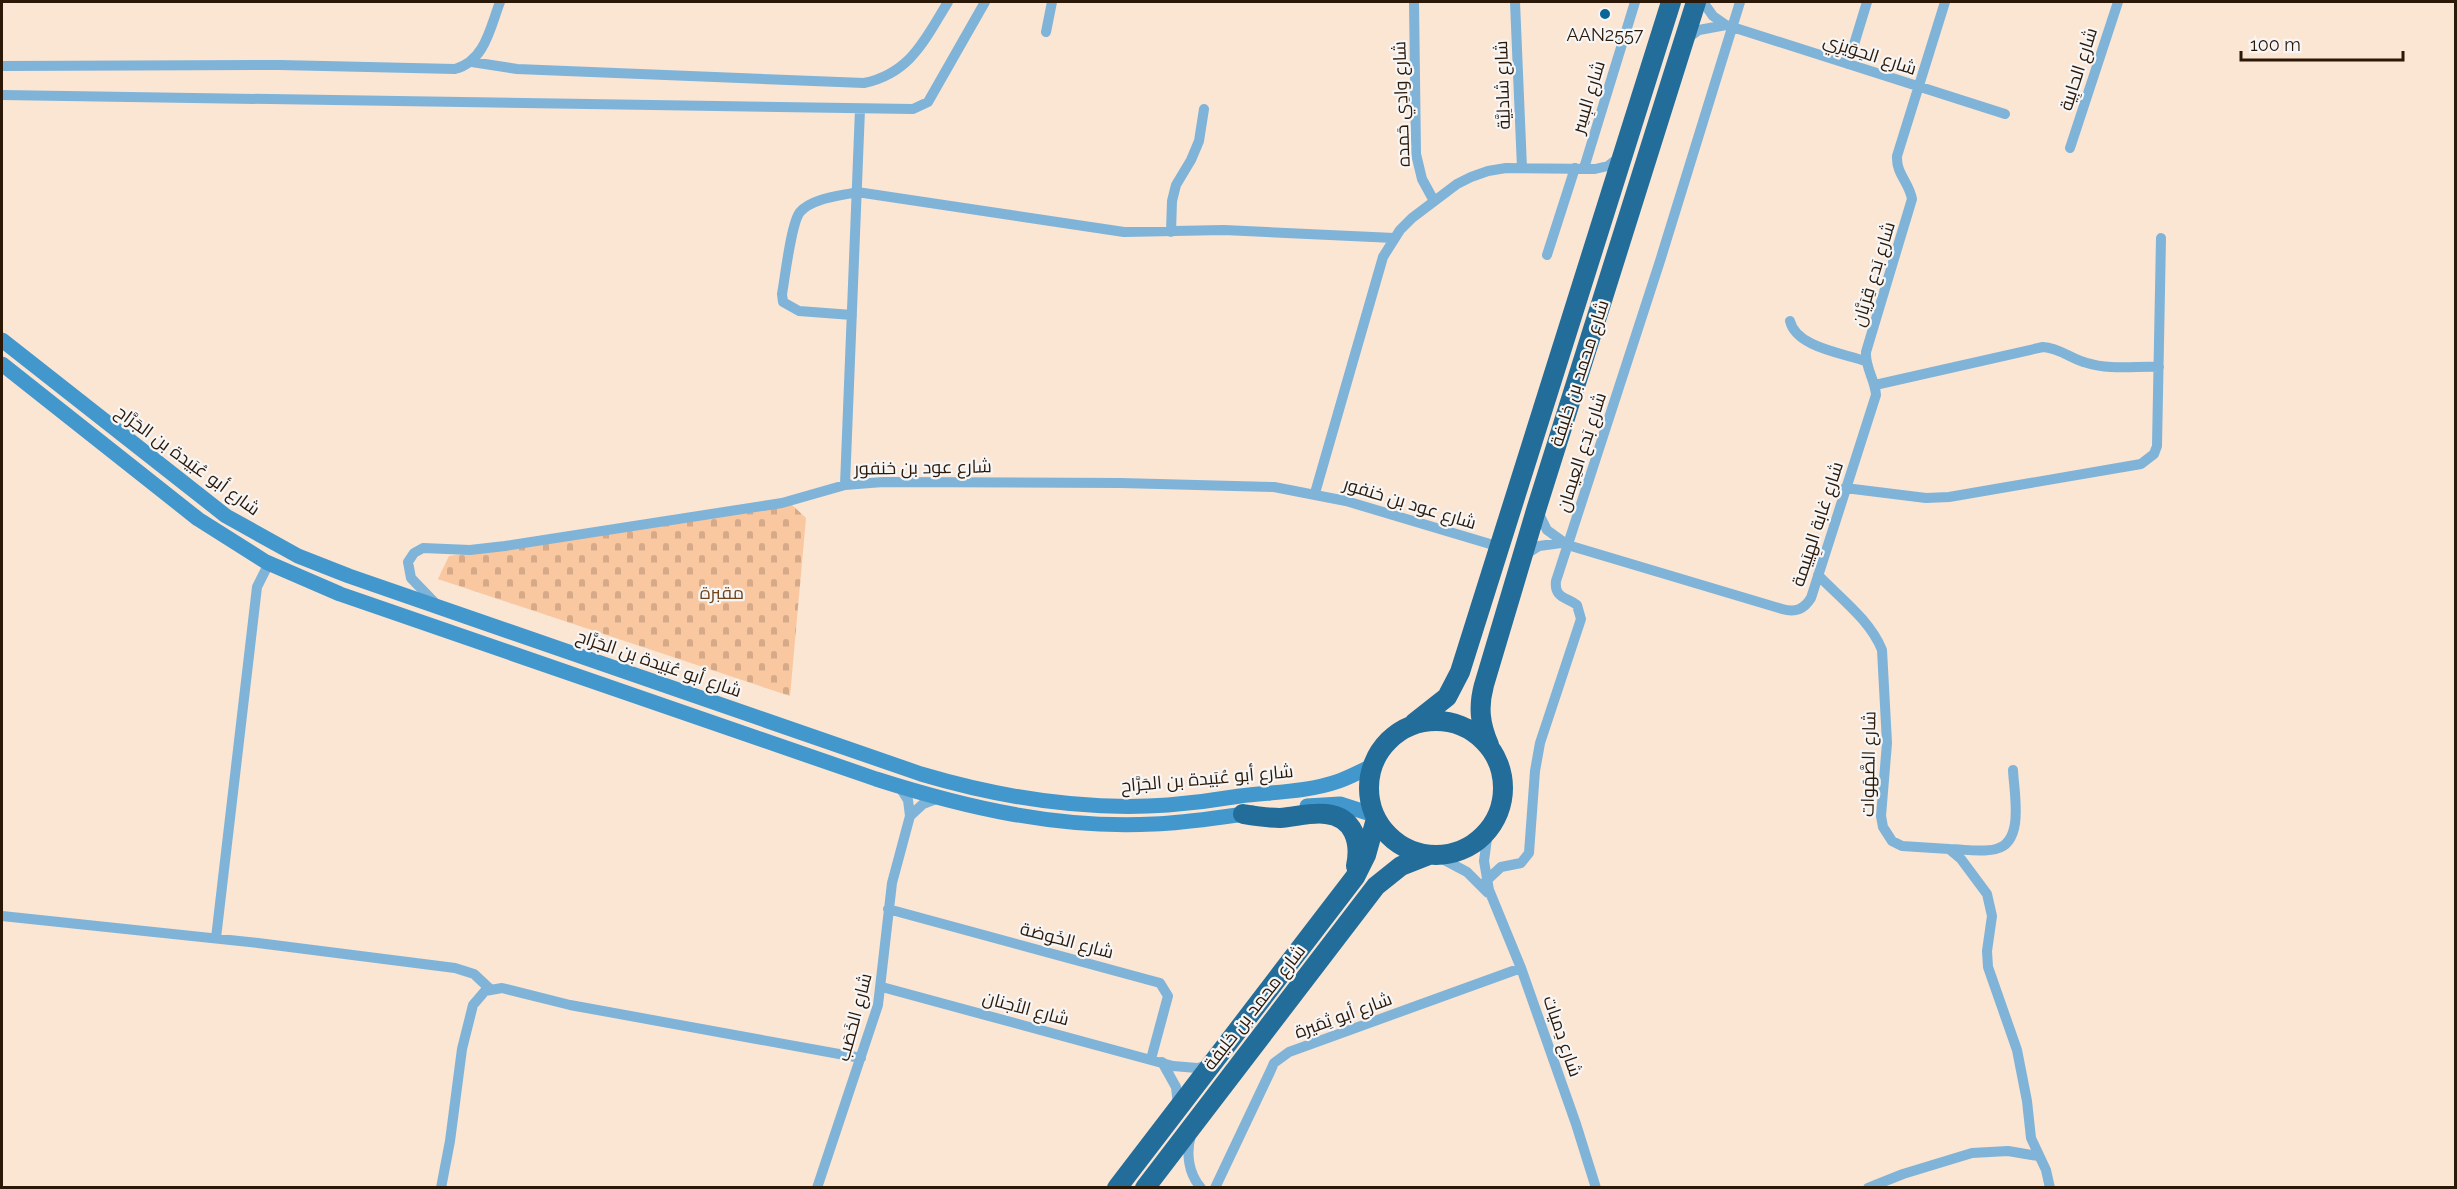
<svg xmlns="http://www.w3.org/2000/svg" width="2457" height="1189" font-family="Raleway,Cairo,sans-serif">
	<defs>
		<pattern id="cemetery-stones" width="16" height="16" patternUnits="userSpaceOnUse" patternTransform="scale(1.5)"><rect width="16" height="16" fill="#f9c7a0"/><path d="M2 7V4a2 2 0 0 1 4 0v3zM10 15v-3a2 2 0 0 1 4 0v3z" fill="#d6aa88"/></pattern>
	</defs>
	<rect width="100%" height="100%" fill="#fbe5d3"/>
	<path fill="url(#cemetery-stones)" d="M791,504l15,14 -16,178 -352,-117 11,-23z"/>
	<g fill="none" stroke-linecap="round" stroke-linejoin="round">
		<path stroke="#7fb3d8" stroke-width="10" d="M1414,2l2,152 6,25 12,22
			M1515,2l7,166
			M1703,2l10,14 13,9 279,89
			M1046,32l6,-30
			M1685,40l14,-10 27,-5
			M472,62l45,7 347,14c47,-10 61,-44 84,-81
			M1848,64l19,-62
			M2,66l278,-1 175,4c30,-8 35,-41 45,-67
			M2,95l911,14 15,-7 57,-100
			M2070,148l48,-146
			M1584,168l51,-166
			M1171,232l1,-31 4,-16 15,-25 8,-19 5,-32
			M1547,255l28,-87
			M852,315l-53,-4 -16,-9 -1,-8c3,-16 9,-71 18,-82 12,-14 40,-16 57,-20l267,40 100,-2 170,8
			M1790,321c6,26 52,32 75,40
			M1875,385l168,-38c17,1 28,12 44,16 22,7 49,3 72,4
			M845,485l15,-376
			M1845,488l81,10 23,-1 192,-33 13,-10 3,-8 4,-208
			M1315,493l68,-236 17,-27 12,-12 45,-34 14,-7 17,-6 18,-3 89,1 13,-3 13,-10
			M1537,510l10,20 18,13
			M1523,556l16,-10 22,-3 221,66c14,4 22,0 29,-11l65,-203c-1,-16 -11,-27 -10,-43l46,-153c-3,-17 -16,-25 -15,-43l48,-154
			M1818,575c22,23 52,45 64,75l5,93 -6,73 2,11 9,14 10,5 47,3 12,10 26,35 5,22 -5,35 1,16 29,83 10,51 4,37 15,32 4,18
			M437,605l-26,-27 -3,-16 6,-9 9,-5 47,2 35,-4 277,-43 63,-18 38,-3 238,1 153,4 72,14 154,46
			M910,816l13,-12 16,-6
			M1488,831l-4,30 5,29 32,78 55,156 20,64
			M1949,849c15,0 32,4 47,0 29,-7 18,-56 17,-79
			M1435,855l32,17 21,21
			M1486,881l15,-14 20,-4 8,-10 6,-82 5,-28 41,-124 -4,-14c-11,-8 -23,-7 -21,-24l104,-320 80,-259
			M888,909l272,74 8,13 -17,63
			M2,916l256,27 197,25 19,6 16,15
			M216,938l41,-351 12,-24
			M882,987l291,79 24,2 12,-3
			M1162,1062l14,25 2,18
			M1191,1135c-5,18 -3,38 10,53
			M441,1188l9,-47 12,-92 11,-44 12,-14 17,-3 68,17 291,53
			M817,1188l61,-183 14,-122 18,-67 -2,-16 -9,-14
			M1215,1188l55,-116 4,-9 15,-11 232,-84
			M1868,1188l35,-14 69,-21 36,-2 30,5"/>
		<path stroke="#4297cd" stroke-width="15" d="M2,340l224,176 72,40 51,20 572,198c81,24 163,37 247,31 24,-2 48,-5 72,-9 32,-4 68,-4 99,-15 11,-4 22,-10 33,-15
			M2,364l196,155 68,43 74,32 536,185c91,29 182,50 278,45 33,-1 66,-7 99,-11
			M1307,806l33,-2 34,11"/>
		<path stroke="#226d9a" stroke-width="20" d="M1369 788a67 67 0 1 1 134 0a67 67 0 1 1-134 0Z
			M1414,723l33,-26 13,-25 211,-670
			M1489,745c-9,-21 -11,-38 -5,-60l53,-178 159,-505
			M1243,814c12,2 24,4 37,4 15,-1 31,-6 46,-4 28,3 35,28 30,52
			M1117,1188l238,-311 11,-22 10,-36
			M1145,1188l231,-302 25,-20 28,-11"/>
	</g>
	<circle fill="#0a6696" stroke="#f6f6f6" stroke-width="2" cx="1605" cy="14" r="6"/>
	<g text-anchor="middle" dominant-baseline="central" stroke-width="4.5" stroke-linejoin="round" paint-order="stroke">
		<g font-size="18" fill="#2c1807" stroke="#f6f6f6">
			<text x="1605" y="34">AAN2557</text>
		</g>
		<g font-size="18" fill="#2c1807" stroke="#f6f6f6">
			<text transform="translate(1870 54) rotate(18)">شارع الحِوَيزِي</text>
			<text transform="translate(2078 69) rotate(-72)">شارع الحابِية</text>
			<text transform="translate(1502 85) rotate(-92)">شارع شادلِيَّة</text>
			<text transform="translate(1588 97) rotate(-73)">شارع البِسِر</text>
			<text transform="translate(1401 104) rotate(-92)">شارع وادِي حَمده</text>
			<text transform="translate(1873 274) rotate(-73)">شارع بَدع قِرَيَّان</text>
			<text transform="translate(1579 373) rotate(-72)">شارع محمد بن خليفة</text>
			<text transform="translate(1581 452) rotate(-72)">شارع بَدع العِيمان</text>
			<text transform="translate(188 460) rotate(36)">شارع أبو عُبَيدة بن الجَرَّاح</text>
			<text transform="translate(923 467) rotate(-1)">شارع عود بن خنفور</text>
			<text transform="translate(1410 503) rotate(17)">شارع عود بن خنفور</text>
			<text transform="translate(1817 524) rotate(-72)">شارع غابة الهِيَيمة</text>
			<text transform="translate(659 663) rotate(19)">شارع أبو عُبَيدة بن الجَرَّاح</text>
			<text transform="translate(1868 764) rotate(-89)">شارع الصَّهَوات</text>
			<text transform="translate(1207 778) rotate(-5)">شارع أبو عُبَيدة بن الجَرَّاح</text>
			<text transform="translate(1067 940) rotate(15)">شارع الخَوضة</text>
			<text transform="translate(1254 1007) rotate(-52)">شارع محمد بن خليفة</text>
			<text transform="translate(1026 1008) rotate(15)">شارع الأجنان</text>
			<text transform="translate(1343 1015) rotate(-20)">شارع أبو ثِمَيرة</text>
			<text transform="translate(854 1017) rotate(-75)">شارع الخَصَب</text>
			<text transform="translate(1563 1036) rotate(71)">شارع دِميات</text>
		</g>
		<g font-size="18" fill="#72441b" stroke="#f6f6f6">
			<text x="722" y="592">مقبرة</text>
		</g>
	</g>
	<rect width="2457" height="1189" fill="none" stroke="#2c1807" stroke-width="6"/>
	<path d="M2241 51v9h162v-9" fill="none" stroke="#2c1807" stroke-width="3"/>
	<text x="2250" y="51" font-size="18" fill="#2c1807" stroke="#f6f6f6" stroke-width="4.5" paint-order="stroke">100 m</text>
</svg>
